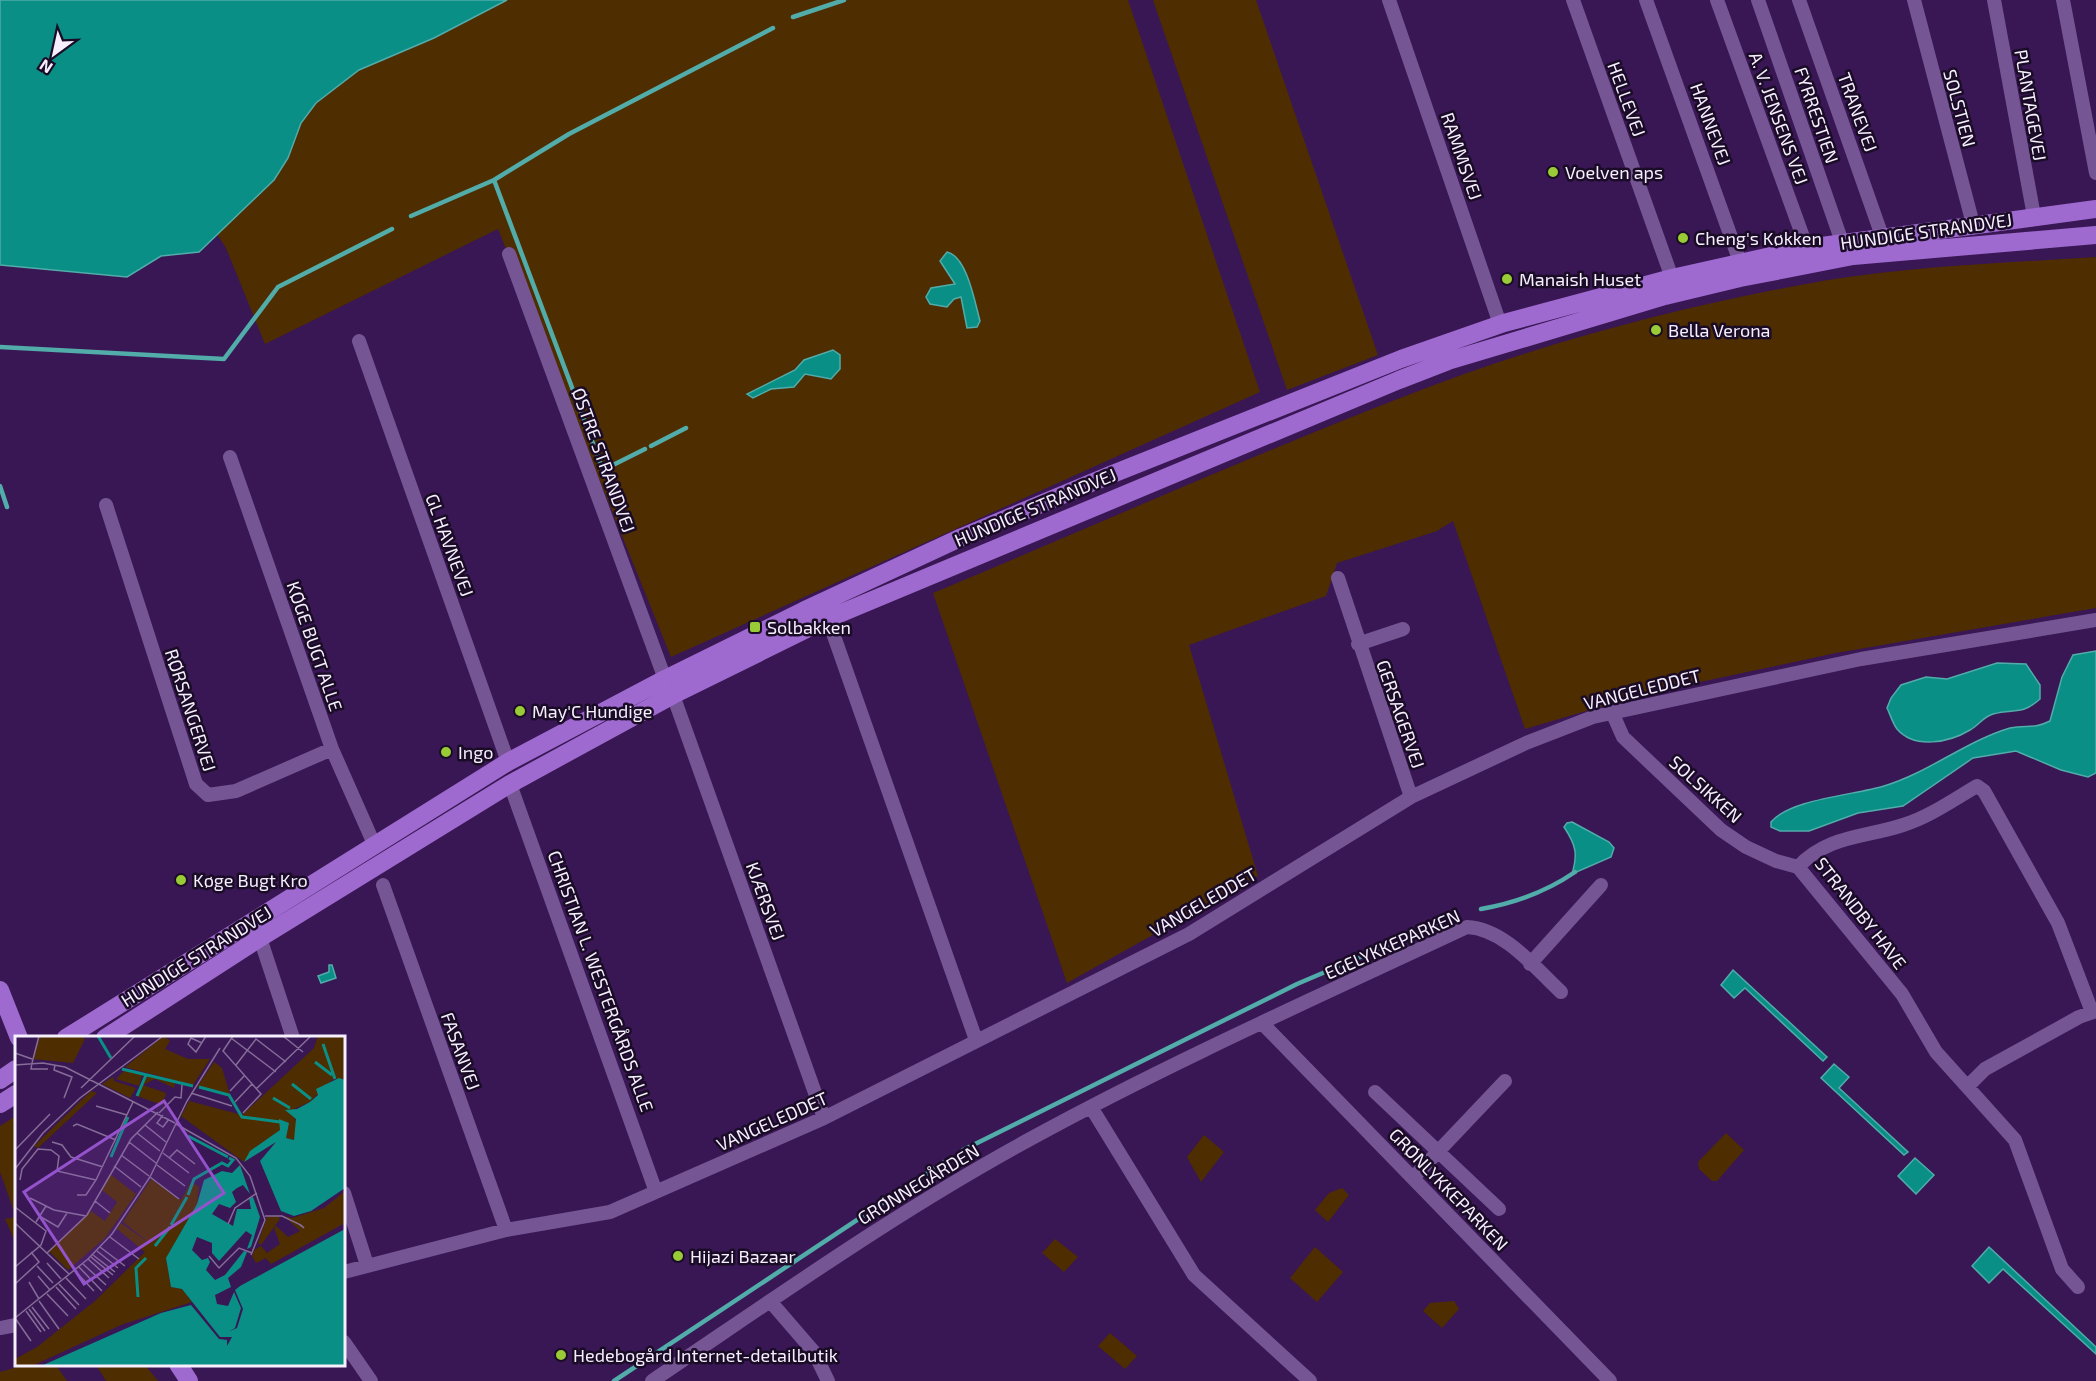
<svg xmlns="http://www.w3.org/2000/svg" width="2096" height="1381" font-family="'Exo 2',sans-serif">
	<rect width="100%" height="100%" fill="#391754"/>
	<path fill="#4e2d01" d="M507,0h621l132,392 -589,265 -173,-428 -233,115 -39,-96 -9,-14 57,-54 14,-22 13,-35 15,-20 43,-33 76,-32z
		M1153,0h103l122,355 -91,35z
		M2096,257v351l-260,45 -192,41 -119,35 -72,-208 -16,10 -100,32 -11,33 -137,49 69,231 -191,107 -134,-390c158,-66 315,-136 475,-198 133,-52 280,-91 420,-115 89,-14 178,-17 268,-23z
		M16,1116v128l-11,-25 11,-2 -16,-45v-46z
		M1726,1133l18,17 -27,31h-5l-13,-12 -1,-7z
		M1204,1135l20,17 -23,30 -14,-25z
		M1342,1188l7,7 -21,27 -13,-12 14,-17z
		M1055,1239l23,18 -14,15 -22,-19z
		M1315,1247l28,25 -26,30 -27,-24z
		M1454,1301l5,8 -17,19 -19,-17 7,-8z
		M1110,1333l27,23 -12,13 -27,-23z
		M24,1365h32l11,16h-67v-9z
		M96,1365h49l13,16h-52z"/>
	<path fill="#0a8f86" stroke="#51acaa" stroke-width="1.5" d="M0,0h507l-73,38 -75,32 -43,33 -15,20 -13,35 -14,22 -75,72 -38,4 -34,21 -127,-12z
		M947,252c20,4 28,51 33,69l-3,6 -10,1 -6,-31 -7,2 -7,8 -17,-3 -4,-7 5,-9 24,-4 -15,-23z
		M833,350l7,5v14l-9,10 -26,-5 -11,13 -23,2 -18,9 -6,-4 48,-24 9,-10z
		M2096,651v122l-8,4 -27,-7 -45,-19 -43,7 -70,48 -45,7 -49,18h-29l-9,-4v-5c19,-23 84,-27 113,-36 44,-13 82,-45 126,-58 16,-4 22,2 40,-7l12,-44 11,-22z
		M1997,663l29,1 14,21v14c-19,17 -26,9 -47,15 -10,3 -14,11 -23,16 -20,12 -55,20 -73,-1 -4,-5 -7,-15 -10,-21l4,-10 10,-13 25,-8 21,2z
		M1572,822l37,20 5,6 -3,9 -39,17c6,-20 4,-29 -8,-47l3,-4z
		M329,965h3l4,13 -15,5 -3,-7 11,-4z
		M1733,970l94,87 -4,4 -78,-73 -11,10 -13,-13z
		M1834,1064l15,13 -10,11 69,64 -4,3 -83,-77z
		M1915,1158l19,17 -18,19 -18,-18z
		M1989,1247l107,100v7l-93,-85 -14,14 -17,-17z"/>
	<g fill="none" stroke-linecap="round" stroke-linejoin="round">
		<path stroke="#51acaa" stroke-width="4.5" d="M793,17l51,-17
			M494,180l109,290 42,-21
			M411,216l83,-36 75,-46 204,-106
			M0,347l224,12 54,-72 114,-58
			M651,446l35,-18
			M0,486l7,21
			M1481,909c34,-6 65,-17 94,-37
			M963,1150l334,-166 150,-64
			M614,1381l332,-220"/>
		<path stroke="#755594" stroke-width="14" d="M1389,0l111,324
			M1573,0l99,278
			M1646,0l94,262
			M1717,0l90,248
			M1758,0l84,242
			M1799,0l83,236
			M1914,0l59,224
			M1994,0l40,216
			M2063,0l33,173
			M509,254l156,425
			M359,341l149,421
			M230,457l102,292 42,95
			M106,505l90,279 12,11 28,-4 96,-42
			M1338,578l73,219
			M834,636l142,404
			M1358,644l45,-15
			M673,695l151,423
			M1612,712l11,25 98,93 25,17 30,14 22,6
			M510,784l146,408
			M1798,867l104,127 34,58 79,88 47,129 16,18
			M1798,867c30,-32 66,-29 105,-42 26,-8 50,-25 74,-39l7,5 74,132 34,89
			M383,885l123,345
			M260,938l33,100
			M1530,964l71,-79
			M1262,1023l348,358
			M1968,1086l17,-17 94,-52 17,-6
			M1375,1092l124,117
			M1091,1107l103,168 116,106
			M1413,1178l92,-97
			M344,1193l23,72
			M344,1272l162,-42 104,-18 214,-94 365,-184 222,-137 115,-54 67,-26 268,-58 235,-39
			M770,1301l44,51 14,29
			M0,1328l16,-3
			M344,1342l27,39
			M652,1381c125,-84 247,-171 380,-243 141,-77 290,-143 435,-211 38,2 68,41 94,65"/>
		<path stroke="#9f6acf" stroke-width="18" d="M0,990l19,48
			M66,1038l442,-276 157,-83 138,-68 159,-74 148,-62 291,-116 103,-36 168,-45 135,-30 289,-39
			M105,1038l155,-100 250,-154 163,-89 154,-76 572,-239 49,-19 217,-65 75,-18 113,-22 243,-21
			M0,1080l16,-11
			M0,1104l16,-10
			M178,1364l11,17"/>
	</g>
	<g fill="#99cb36" stroke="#1a0c26" stroke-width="2">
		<circle cx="1553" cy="172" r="6"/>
		<circle cx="1683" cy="238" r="6"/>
		<circle cx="1507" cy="279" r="6"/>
		<circle cx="1656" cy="330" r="6"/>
		<rect x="749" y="621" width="12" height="12" rx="3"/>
		<circle cx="520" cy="711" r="6"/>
		<circle cx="446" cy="752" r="6"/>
		<circle cx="181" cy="880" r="6"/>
		<circle cx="678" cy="1256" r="6"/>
		<circle cx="561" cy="1355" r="6"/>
	</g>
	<g text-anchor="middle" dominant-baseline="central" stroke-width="5" stroke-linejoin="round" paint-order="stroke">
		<g font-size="18" fill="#f6effe" stroke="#1a0c26">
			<text transform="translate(1627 99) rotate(70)">HELLEVEJ</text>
			<text transform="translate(2031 105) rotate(80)">PLANTAGEVEJ</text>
			<text transform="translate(1960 108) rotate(75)">SOLSTIEN</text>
			<text transform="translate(1858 112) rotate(70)">TRANEVEJ</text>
			<text transform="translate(1817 115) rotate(71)">FYRRESTIEN</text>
			<text transform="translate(1779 118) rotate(70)">A. V. JENSENS VEJ</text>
			<text transform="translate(1711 124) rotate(70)">HANNEVEJ</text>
			<text transform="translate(1462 156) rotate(71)">RAMMSVEJ</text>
			<text transform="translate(1926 231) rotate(-8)">HUNDIGE STRANDVEJ</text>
			<text transform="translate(604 460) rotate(70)">ØSTRE STRANDVEJ</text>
			<text transform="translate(1035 507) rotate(-23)">HUNDIGE STRANDVEJ</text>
			<text transform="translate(450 545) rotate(70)">GL HAVNEVEJ</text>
			<text transform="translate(315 646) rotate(71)">KØGE BUGT ALLE</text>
			<text transform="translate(1642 689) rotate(-14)">VANGELEDDET</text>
			<text transform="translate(191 710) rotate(72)">RØRSANGERVEJ</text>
			<text transform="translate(1401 714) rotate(71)">GERSAGERVEJ</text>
			<text transform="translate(1706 789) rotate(42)">SOLSIKKEN</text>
			<text transform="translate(766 901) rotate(70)">KJÆRSVEJ</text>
			<text transform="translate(1203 902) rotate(-30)">VANGELEDDET</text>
			<text transform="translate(1861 913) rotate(52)">STRANDBY HAVE</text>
			<text transform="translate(1392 944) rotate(-24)">EGELYKKEPARKEN</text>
			<text transform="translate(196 956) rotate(-32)">HUNDIGE STRANDVEJ</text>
			<text transform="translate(601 981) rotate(70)">CHRISTIAN L. WESTERGÅRDS ALLE</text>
			<text transform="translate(461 1051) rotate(70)">FASANVEJ</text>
			<text transform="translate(772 1121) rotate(-24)">VANGELEDDET</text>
			<text transform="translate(918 1184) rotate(-31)">GRØNNEGÅRDEN</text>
			<text transform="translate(1449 1189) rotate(46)">GRØNLYKKEPARKEN</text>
		</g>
		<g font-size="18" fill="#f6effe" stroke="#1a0c26" text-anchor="start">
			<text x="1565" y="172">Voelven aps</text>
			<text x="1695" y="238">Cheng's Køkken</text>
			<text x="1519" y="279">Manaish Huset</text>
			<text x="1668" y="330">Bella Verona</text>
			<text x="767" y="627">Solbakken</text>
			<text x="532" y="711">May'C Hundige</text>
			<text x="458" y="752">Ingo</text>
			<text x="193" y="880">Køge Bugt Kro</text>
			<text x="690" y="1256">Hijazi Bazaar</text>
			<text x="573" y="1355">Hedebogård Internet-detailbutik</text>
		</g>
	</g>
	<g transform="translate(15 1036)">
		<rect width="330" height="330" fill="#391754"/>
		<path d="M25,0h42l3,3 -12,24 -40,-4zM149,0l6,5 -5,8 23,10h22l-17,26 -68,-18zM303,0h27v44l-12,-1 -23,23 -18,8 5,15 -3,15 -8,-2 3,-15 -9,1v6l-29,21 -7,11 -63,-46 8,-15 53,14 72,-67zM199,26l8,6 8,27 -33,-8zM109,35l18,4 -3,11 -23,-7zM131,40l29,6 -1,6 -19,-9 -12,6 23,8 -4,12 -25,-9zM98,41l1,4 22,7 -6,10 -28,-14zM76,55l6,2 -59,55 -4,-2zM95,138l26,20 -31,44 -37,32 -19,-19 42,-40 14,10 12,-19 -15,-12zM136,143l30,21 10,-18 8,5 -2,17 -31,55 5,28 11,2 10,13 -71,23 -89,41h-17v-7l22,-12 58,-46 50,-49 -28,-23 4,-6 31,22 -29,-23zM330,155v32l-74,41 -5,-6 -10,5 -4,-7 3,-7 6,-3 6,7 13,-9 -6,-16 2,-2 12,11 12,-6 -16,-15 8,2 32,-10zM263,180l2,3 -19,26 -3,-2 9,-26z" fill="#4e2d01"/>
		<path d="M324,42l6,2v108l-34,23 -17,5 -13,-5 -21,-50 16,-19 -32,20 6,-11 30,-21 -1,-11 10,4 -3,15 8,2 2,-21 -11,-9 12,-1 13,-7 8,-7 -2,-6zM225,129l10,29 -7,-9 -6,3 -5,4 4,10 -6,6 -11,-4 -7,10 21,12 4,-17h14l-2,-11 4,-1 7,20 -9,30 -4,2 5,-14 -6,-4 -27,30 -7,-8v-10l-15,-6 -5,13 10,10 6,-2 2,4 -4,8 9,10 10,-5 19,-24 3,1 -6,15 -13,11 3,9 -16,8 2,9 11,2 6,-14 7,16 -6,20 -5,3 7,-3 6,-19 -8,-19 5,-4 105,-57v137h-304l120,-53 30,-8 28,34 8,1v6l5,-9h-12l-38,-48 -11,-2 -5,-29 31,-54 7,-24 18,-9 10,2z" fill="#0a8f86"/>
		<path fill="none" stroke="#0a8f86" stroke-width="3" d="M83,0l13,22M308,8l12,35M300,26l17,13M107,33l71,17M277,48l19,15M184,51l30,8 13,22 38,5M122,60l9,-21M258,62l17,10M173,100l40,21M96,121l17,-40M173,159l6,-16 28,-16 6,3 5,-6 -4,-2M156,189l16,-28M140,210l15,-19M123,261l-2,-29 10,-10"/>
		<path fill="none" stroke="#856d98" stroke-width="1.5" d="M218,0l-10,15 38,43 -18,19M268,0l20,16M216,2l45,34M187,7l-11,-5 -3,6 8,8 10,-16M0,17l17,6M17,27l7,-27M17,27l-1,6h17M0,29l28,-2 22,4 110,56M40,29l-1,5 18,7 -8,21M221,29l20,-26 30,23M66,52l54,-52M241,53l55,-53M215,55l15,-16M176,57l41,13M220,66l17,-18M81,70l31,9M144,77l16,-16 6,1 1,-13M148,79l-6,8 6,4 6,-8M161,88l60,34 14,18 15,44 -14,35M130,89l21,17M58,90l4,-2 39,16M122,97l23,18M37,106l10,3 9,12 32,10M114,106l27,21M0,114l35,-36M148,117l26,20M106,119l28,21M154,122l8,-8 18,14M142,129l28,21M99,130l27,21M0,133l28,-36 37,-35 83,-62M135,141l29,22M5,144l2,-11 16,-20 13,1 8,6 -2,15 39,9M62,159h9l10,-15 37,-78M15,162l24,12 32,6M80,165l15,12M0,171l31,24 -5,14 -26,22M250,180h17l19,9 3,3 -7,-5M26,181l17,10 9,-14M21,186l10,-16M0,187l54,51M213,188l7,-16 22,-15M95,201l29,22M85,211l25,19M82,215l21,17M32,217l40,-38 44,-76 27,-27M78,219l22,17M194,220l10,12 20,-20 13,5M76,221l22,18M73,223l21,19M32,227l14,16M68,228l23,21M22,230l16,17M64,231l23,24M60,235l19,20M23,240l12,14M51,242l20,21M14,246l10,17M0,248l24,-22 -8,-10M44,248l20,21M41,251l20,22M32,258l21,22M24,265l20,28M17,271l17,22M14,273l16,22M11,275l15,21M0,282l16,23M0,282l73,-59 24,-25 38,-57 37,-76 33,-53"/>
		<path fill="#9453cc" fill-opacity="0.15" stroke="#9453cc" stroke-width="3" d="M149,65l60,92 -140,91 -60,-92z"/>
		<rect width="330" height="330" fill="none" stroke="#f6effe" stroke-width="3"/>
	</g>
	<g transform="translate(54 54) rotate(213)" stroke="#1a0c26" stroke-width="4.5" paint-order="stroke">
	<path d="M0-4.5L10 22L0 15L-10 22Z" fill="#f6effe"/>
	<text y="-9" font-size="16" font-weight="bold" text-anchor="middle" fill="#f6effe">N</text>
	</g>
</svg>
